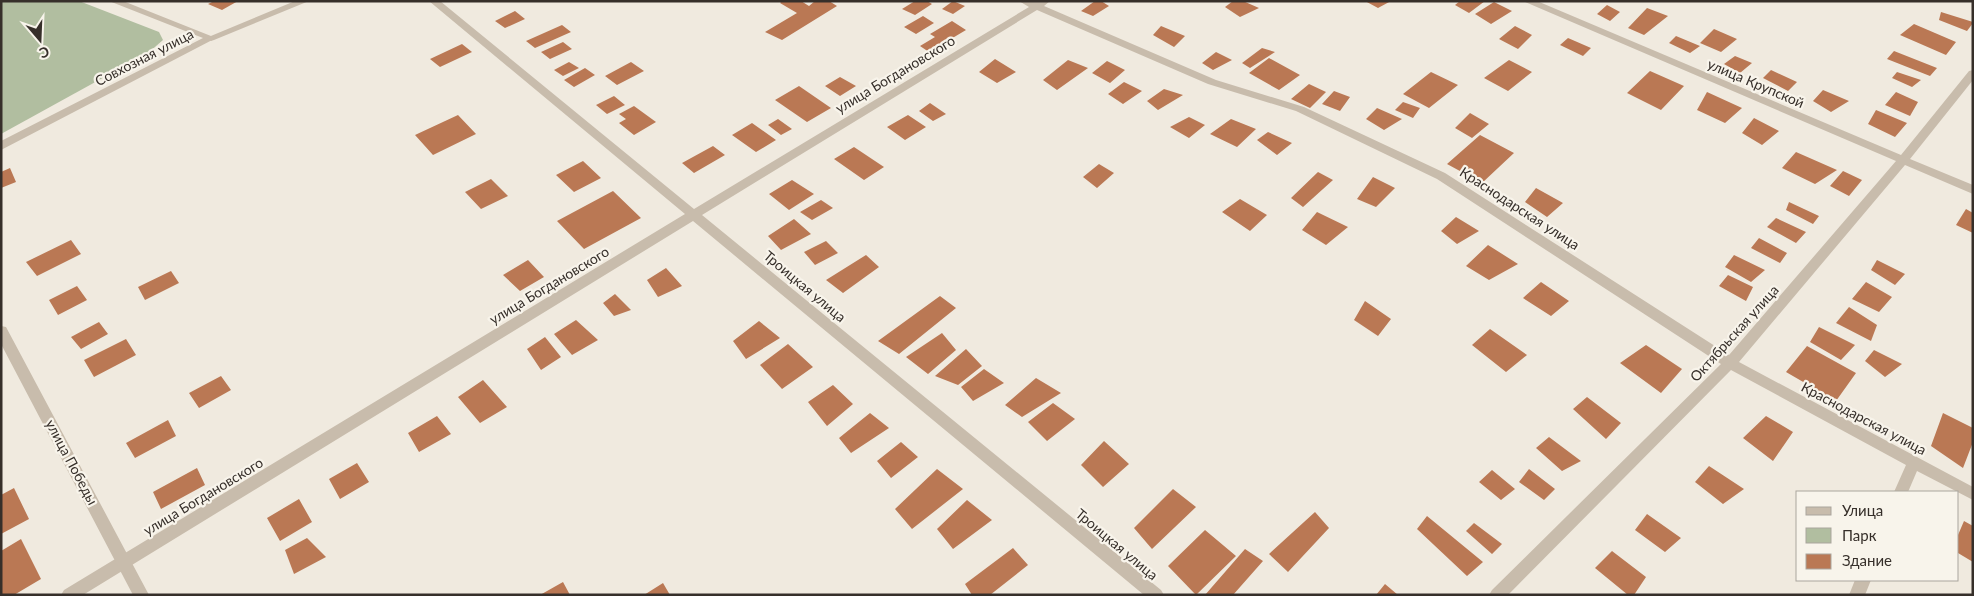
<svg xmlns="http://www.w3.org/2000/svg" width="1974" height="596" font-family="Lato,sans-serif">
	<rect width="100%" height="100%" fill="#f0eadf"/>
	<path fill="#b1bea0" d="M1,1h78l80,31 4,8 -15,13 -147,81z"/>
	<path fill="#ba7854" d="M214,1h24l-16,9 -14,-6z
		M782,1h19l8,5 6,-5h14l8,5 -55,34 -17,-8 32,-19 -17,-10z
		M915,1h12l5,3 -17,11 -13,-6z
		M953,1l12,5 -12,8 -11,-5z
		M1095,1h6l8,5 -16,10 -12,-5z
		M1233,1h10l16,7 -19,9 -15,-10z
		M1365,1h26l-13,7z
		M1460,1h25l-16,12 -14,-8z
		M1494,2l18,9 -21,13 -16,-10z
		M1607,5l13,7 -10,9 -13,-7z
		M1647,8l21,8 -24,19 -16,-7z
		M515,11l10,8 -20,9 -10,-7z
		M1941,12l32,10v1l-6,8 -28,-11z
		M923,16l11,7 -18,11 -12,-7z
		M952,21l14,9 -37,22 -9,-6 15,-9 -5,-3z
		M1914,24l42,18 -10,13 -46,-20z
		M562,25l9,7 -36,16 -9,-7z
		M1161,26l24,10 -11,11 -21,-12z
		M1515,26l17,9 -14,14 -19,-10z
		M1714,29l23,10 -16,13 -21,-9z
		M1676,36l24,10 -10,7 -21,-10z
		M1568,38l23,10 -8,8 -23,-11z
		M563,42l9,7 -22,10 -9,-7z
		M462,44l10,8 -32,15 -10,-8z
		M1262,48l13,4 -25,16 -8,-5z
		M1894,51l43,17 -7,8 -43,-17z
		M1216,52l16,8 -19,10 -11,-7z
		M1735,56l17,7 -12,10 -16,-9z
		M1269,58l31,17 -21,15 -30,-17z
		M995,59l21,13 -19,11 -18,-11z
		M1068,60l20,8 -31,22 -14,-10z
		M1509,60l23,12 -24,19 -24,-13z
		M1107,61l18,9 -15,13 -18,-10z
		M569,62l10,6 -16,8 -9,-6z
		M631,62l13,9 -27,14 -12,-9z
		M585,68l10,7 -21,12 -10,-7z
		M1771,70l26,12 -9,9 -25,-13z
		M1650,71l34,15 -23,24 -34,-17z
		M1431,72l27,13 -29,23 -26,-14z
		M1897,72l24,8 -9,7 -20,-9z
		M840,77l16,9 -16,10 -15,-10z
		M1124,82l18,9 -19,13 -15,-10z
		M1309,84l17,8 -16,16 -19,-9z
		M799,86l32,22 -24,14 -32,-22z
		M1164,89l19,6 -25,15 -11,-9z
		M1823,90l26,11 -18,11 -18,-11z
		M1334,91l16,6 -10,14 -18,-7z
		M1707,92l35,16 -17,15 -28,-13z
		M1896,92l22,10 -8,14 -25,-11z
		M614,96l11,9 -18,9 -11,-9z
		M1403,102l17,6 -7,10 -18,-8z
		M930,103l16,11 -13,7 -14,-10z
		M634,106l22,16 -22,13 -15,-12 7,-4 -7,-5z
		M1377,108l25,11 -18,11 -18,-11z
		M1876,110l31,13 -12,14 -27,-13z
		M1470,113l19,11 -17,14 -17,-10z
		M458,115l18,19 -43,21 -18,-20z
		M908,115l18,12 -21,13 -18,-13z
		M1189,117l16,8 -16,13 -19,-11z
		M1754,118l25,13 -17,14 -20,-12z
		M778,119l14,10 -11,6 -13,-10z
		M1231,119l25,10 -19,18 -27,-13z
		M752,123l24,17 -20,12 -24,-17z
		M1268,132l24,11 -15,12 -20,-15z
		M1480,135l34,18 -32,30 -35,-19z
		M713,146l12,9 -31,18 -12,-10z
		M854,147l30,20 -20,13 -30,-21z
		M1796,152l41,18 -22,14 -33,-16z
		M583,161l18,17 -27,14 -18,-17z
		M1099,164l15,9 -17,15 -14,-11z
		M10,168l6,14 -15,6v-16z
		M1843,171l19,9 -13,16 -19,-10z
		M1318,172l15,8 -30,27 -12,-9z
		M1373,177l22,11 -19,19 -19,-8z
		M491,179l17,17 -27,13 -16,-17z
		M792,180l22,14 -25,16 -20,-16z
		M1536,188l27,15 -16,14 -22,-15z
		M613,191l28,27 -57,31 -27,-28z
		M1240,199l27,16 -17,16 -28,-19z
		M821,200l12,8 -21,12 -12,-8z
		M1789,202l30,14 -6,8 -27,-14z
		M1966,209l7,4v20l-17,-8z
		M1317,212l31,15 -22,18 -24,-15z
		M1456,217l23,14 -22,13 -16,-13z
		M1776,218l30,14 -10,11 -29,-16z
		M794,219l17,15 -30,16 -13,-14z
		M1759,238l28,15 -7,10 -29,-15z
		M71,240l10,14 -44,22 -11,-14z
		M826,241l12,12 -23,12 -11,-13z
		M1488,245l30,19 -29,16 -23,-14z
		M866,255l13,12 -36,26 -17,-13z
		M1734,255l31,15 -14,12 -26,-15z
		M528,260l16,17 -24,14 -17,-16z
		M1877,260l28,14 -10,11 -24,-15z
		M666,268l16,18 -24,11 -11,-17z
		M171,271l8,12 -34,17 -7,-13z
		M1728,275l25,12 -7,14 -27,-15z
		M1541,282l28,19 -18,15 -28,-18z
		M1866,282l26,15 -13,15 -27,-13z
		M77,286l10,14 -29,15 -9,-15z
		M615,294l16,16 -17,6 -11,-13z
		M940,296l16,12 -57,46 -21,-13z
		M1365,301l26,18 -13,17 -24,-16z
		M1849,307l28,18 -6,16 -35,-18z
		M576,320l22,20 -26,15 -18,-21z
		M759,321l21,17 -34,21 -13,-18z
		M99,322l9,12 -27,15 -10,-12z
		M1819,327l36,18 -14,15 -31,-18z
		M1490,329l37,26 -21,17 -34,-27z
		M942,333l14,17 -28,24 -22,-17z
		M545,337l16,20 -20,13 -14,-21z
		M126,339l10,16 -42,22 -10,-17z
		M788,344l25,23 -31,22 -22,-24z
		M1646,345l36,24 -21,24 -41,-30z
		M1807,346l49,27 -20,28 -50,-29z
		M966,349l16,17 -24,19 -23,-9z
		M1874,350l28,14 -17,13 -20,-16z
		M984,369l20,14 -31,18 -12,-14z
		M221,376l10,14 -32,18 -10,-15z
		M1036,378l25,15 -39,24 -17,-12z
		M483,380l24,27 -27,16 -22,-26z
		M833,385l20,19 -26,22 -19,-24z
		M1587,397l34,26 -15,16 -33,-30z
		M1053,403l22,16 -28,22 -19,-19z
		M870,413l19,15 -38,25 -12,-15z
		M1943,413l30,15v14l-10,26 -32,-22z
		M437,416l14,18 -32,18 -11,-19z
		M1766,416l27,16 -20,29 -30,-23z
		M168,420l8,16 -41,22 -9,-15z
		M1549,437l32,24 -19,10 -26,-23z
		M1104,441l25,23 -26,23 -22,-22z
		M901,442l17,15 -27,21 -14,-17z
		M357,463l12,19 -29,17 -11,-20z
		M1709,466l35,23 -21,15 -28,-22z
		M197,468l8,17 -44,24 -8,-17z
		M937,469l26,20 -51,40 -17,-20z
		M1529,469l26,20 -11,11 -25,-18z
		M1492,470l23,19 -14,11 -22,-18z
		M14,488l15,31 -28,15v-39z
		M1173,489l23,18 -44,42 -18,-21z
		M299,499l13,23 -32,19 -13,-23z
		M967,500l25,20 -39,29 -16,-20z
		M1315,512l14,16 -41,44 -19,-18z
		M1647,514l34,24 -16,14 -30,-22z
		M1427,516l56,46 -16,14 -50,-47z
		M1964,521l9,5v36l-15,-9v-18z
		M1474,523l28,21 -10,10 -26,-23z
		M1205,530l31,26 -40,39 -28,-29z
		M307,538l19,19 -32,17 -9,-24z
		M21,539l20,40 -27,16h-13v-44z
		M1013,548l15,17 -38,30h-18l-7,-11z
		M1245,549l18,12 -30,34h-28z
		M1612,551l34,26 -12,18h-6l-33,-27z
		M563,582l7,13h-30z
		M663,583l7,12h-26z
		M1385,584l13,11h-22z"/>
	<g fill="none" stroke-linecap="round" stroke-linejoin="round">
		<path fill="#c8bcac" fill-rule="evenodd" d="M295,1h14l-95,39 -3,1 -5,-3z
			M429,1h11l254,208 335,-202 -10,-6h31l-6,5 172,74 88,27 141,66 284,182 167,-194 -373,-160h14l364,154 68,-84 4,-1v10l-63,79 63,26v9l-68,-29 -166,197 234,125v13l-56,-29 -9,21h-14l12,-27 -175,-95 -223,225h-19l3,-5 229,-226 -284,-185 -141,-68 -88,-27 -171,-74 -335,205 459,375 3,5h-20l-451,-374 -610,374h-22l3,-5 621,-376z
			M1855,580h16l-6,15h-16z"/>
		<path fill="#c8bcac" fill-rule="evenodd" d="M109,1h14l93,37 -215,112v-9l202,-103z
			M1,326l5,1 143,268h-16l-132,-251z"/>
	</g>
	<g text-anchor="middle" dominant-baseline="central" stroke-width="4.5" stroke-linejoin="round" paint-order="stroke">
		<g font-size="14" fill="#362f2a" stroke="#f8f4eb">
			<text transform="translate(144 57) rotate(-27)">Совхозная улица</text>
			<text transform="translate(895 74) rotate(-31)">улица Богдановского</text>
			<text transform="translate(1756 83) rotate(23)">улица Крупской</text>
			<text transform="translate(1520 208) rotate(33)">Краснодарская улица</text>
			<text transform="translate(549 285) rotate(-31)">улица Богдановского</text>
			<text transform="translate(805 286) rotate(40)">Троицкая улица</text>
			<text transform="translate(1734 333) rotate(-48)">Октябрьская улица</text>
			<text transform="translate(1864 418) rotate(28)">Краснодарская улица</text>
			<text transform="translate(72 462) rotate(62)">улица Победы</text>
			<text transform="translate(203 496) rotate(-31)">улица Богдановского</text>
			<text transform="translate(1117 544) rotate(40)">Троицкая улица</text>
		</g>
	</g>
	<rect width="1974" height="596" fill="none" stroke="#362f2a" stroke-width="5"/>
	<rect x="1796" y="491" width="162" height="90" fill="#f8f4eb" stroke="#aaa59e"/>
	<rect x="1806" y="507" width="25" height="8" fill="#c8bcac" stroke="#aaa59e"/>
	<text x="1842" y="516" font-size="15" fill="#362f2a">Улица</text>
	<rect x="1806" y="528" width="25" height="15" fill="#b1bea0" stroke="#aaa59e"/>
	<text x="1842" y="541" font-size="15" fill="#362f2a">Парк</text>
	<rect x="1806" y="554" width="25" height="15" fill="#ba7854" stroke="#aaa59e"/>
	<text x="1842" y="566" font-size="15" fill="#362f2a">Здание</text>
	<g transform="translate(40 40) rotate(161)" stroke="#f8f4eb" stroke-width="4" paint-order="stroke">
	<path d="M0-4L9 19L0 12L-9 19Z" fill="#362f2a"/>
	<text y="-8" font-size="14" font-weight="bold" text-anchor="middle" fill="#362f2a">С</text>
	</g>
</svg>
